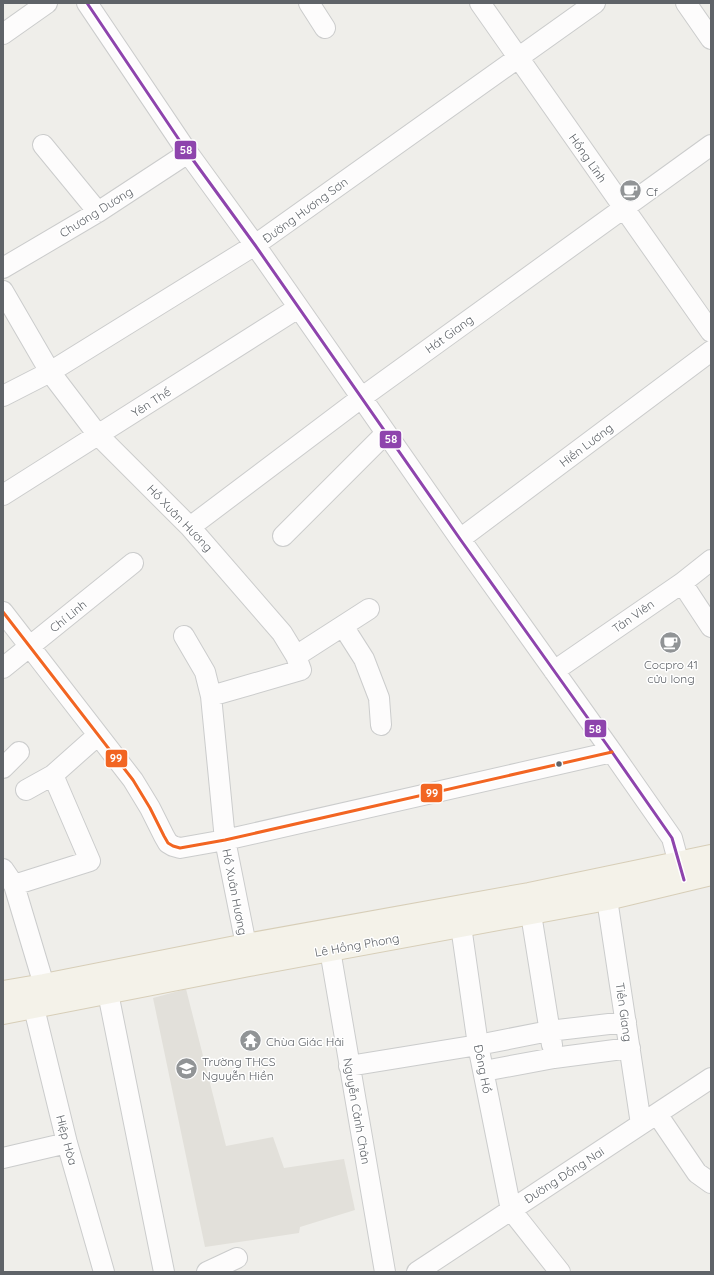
<svg xmlns="http://www.w3.org/2000/svg" width="714" height="1275" font-family="Quicksand,sans-serif">
	<rect width="100%" height="100%" fill="#efeeea"/>
	<path fill="#e2e0da" d="M186,989l40,157 47,-9 11,31 60,-9 11,51 -55,17 -1,6 -94,14 -52,-249z"/>
	<g fill="none" stroke-linecap="round" stroke-linejoin="round">
		<defs>
			<path id="minor" d="M87,3l101,150 67,92 205,294 152,213 60,86 11,41
				M309,3l16,25
				M480,3l231,329
				M686,3l25,36
				M3,34l44,-31
				M43,145l55,67
				M3,268l95,-56 90,-59
				M3,291l47,81 48,63 92,92 92,106 14,23 5,14 -90,26
				M3,396l47,-24 205,-127 340,-242
				M3,495l295,-187
				M190,527l171,-129 350,-253
				M283,536l103,-103
				M460,539l251,-188
				M682,583l29,44
				M3,612l130,168 17,28 14,28 4,7 5,3 7,2 45,-8 387,-88
				M343,626l21,33 15,39 2,27
				M184,636l21,36 6,24 14,144 21,105
				M296,656l73,-47
				M3,668l130,-105
				M554,671l128,-88 29,-23
				M3,768l16,-16
				M26,790l27,-15 45,-40
				M3,869l11,16 30,100
				M14,885l76,-24 -37,-86
				M607,899l34,225
				M531,914l21,131
				M461,926l17,119 33,165 49,62
				M330,950l55,322
				M108,993l56,279
				M34,1008l33,135 37,129
				M349,1066l129,-21 71,-14 77,-9
				M484,1071l70,-13 76,-10
				M657,1114l40,59 14,10
				M3,1158l64,-15
				M207,1272l30,-14
				M417,1272l294,-194"/>
			<path id="major" d="M3,992l41,-7 202,-40 283,-51 182,-38
				M3,1013l246,-48 358,-66 104,-25"/>
		</defs>
		<use href="#minor" stroke="#cbcccc" stroke-width="22"/>
		<use href="#major" stroke="#d7ceb8" stroke-width="24"/>
		<use href="#minor" stroke="#fdfcfc" stroke-width="20"/>
		<use href="#major" stroke="#f4f2e9" stroke-width="22"/>
		<defs>
			<path id="bus-1" d="M87,3l101,150 67,92 205,294 152,213 60,86 12,42"/>
			<path id="bus-2" d="M3,612l130,168 17,28 14,28 4,7 5,3 7,2 45,-8 387,-88"/>
		</defs>
		<use href="#bus-1" stroke="#fff" stroke-width="6"/>
		<use href="#bus-2" stroke="#fff" stroke-width="6"/>
		<use href="#bus-1" stroke="#8e44ad" stroke-width="3"/>
		<use href="#bus-2" stroke="#f26522" stroke-width="3"/>
	</g>
	<defs>
		<symbol id="cafe-disc" viewBox="-11 -11 22 22"><circle r="9.5" fill="#919496" stroke="#fff"/><path d="M-5.5-4.5H6V0H3Q3 3.5 0 3.5H-2.5Q-5.5 3.5-5.5 0ZM3-3.2v2h1.7v-2ZM-6 4.5H4V6H-6Z" fill="#fff"/></symbol>
		<symbol id="temple-disc" viewBox="-11 -11 22 22"><circle r="9.5" fill="#919496" stroke="#fff"/><path d="M0-6L5-2H3V0L6.5 2.5H4V6H1.5V3h-3V6H-4V2.5H-6.5L-3 0V-2H-5Z" fill="#fff"/></symbol>
		<symbol id="school-disc" viewBox="-11 -11 22 22"><circle r="9.5" fill="#919496" stroke="#fff"/><path d="M0-5L7-2L0 1L-7-2ZM-4 1L0 2.5L4 1V4Q0 6-4 4Z" fill="#fff"/></symbol>
	</defs>
	<g fill-rule="evenodd">
		<use href="#cafe-disc" x="618" y="178" width="25" height="25"/>
		<use href="#cafe-disc" x="658" y="630" width="25" height="25"/>
		<use href="#temple-disc" x="238" y="1028" width="25" height="25"/>
		<use href="#school-disc" x="174" y="1056" width="25" height="25"/>
	</g>
	<circle fill="#5f6368" stroke="#fff" stroke-width="1.5" cx="559" cy="764" r="3.5"/>
	<g text-anchor="middle" dominant-baseline="central" stroke-width="3" stroke-linejoin="round" paint-order="stroke">
		<g font-size="12" fill="#5f6368" stroke="#fff">
			<text transform="translate(588 158) rotate(55)">Hồng Lĩnh</text>
			<text transform="translate(305 210) rotate(-36)">Đường Hương Sơn</text>
			<text transform="translate(96 212) rotate(-32)">Chương Dương</text>
			<text transform="translate(449 334) rotate(-36)">Hát Giang</text>
			<text transform="translate(151 402) rotate(-33)">Yên Thế</text>
			<text transform="translate(586 445) rotate(-37)">Hiền Lương</text>
			<text transform="translate(180 518) rotate(46)">Hồ Xuân Hương</text>
			<text transform="translate(68 616) rotate(-39)">Chí Linh</text>
			<text transform="translate(633 616) rotate(-35)">Tản Viên</text>
			<text transform="translate(235 892) rotate(79)">Hồ Xuân Hương</text>
			<text transform="translate(357 945) rotate(-10)">Lê Hồng Phong</text>
			<text transform="translate(624 1012) rotate(82)">Tiền Giang</text>
			<text transform="translate(483 1069) rotate(79)">Đông Hồ</text>
			<text transform="translate(357 1111) rotate(80)">Nguyễn Cảnh Chân</text>
			<text transform="translate(67 1140) rotate(75)">Hiệp Hòa</text>
			<text transform="translate(564 1175) rotate(-33)">Đường Đồng Nai</text>
		</g>
		<g font-size="12" fill="#5f6368" stroke="#fff" text-anchor="start">
			<text x="646" y="191">Cf</text>
			<text x="671" y="664" text-anchor="middle">Cocpro 41<tspan x="671" dy="14">cửu long</tspan></text>
			<text x="266" y="1041">Chùa Giác Hải</text>
			<text x="202" y="1061">Trường THCS<tspan x="202" dy="14">Nguyễn Hiền</tspan></text>
		</g>
	</g>
	<g stroke="#fff" stroke-width="1.5">
		<rect x="174" y="140" width="23" height="20" rx="4" fill="#8e44ad"/>
		<rect x="379" y="430" width="23" height="19" rx="4" fill="#8e44ad"/>
		<rect x="584" y="719" width="23" height="19" rx="4" fill="#8e44ad"/>
		<rect x="105" y="749" width="23" height="19" rx="4" fill="#f26522"/>
		<rect x="420" y="783" width="23" height="20" rx="4" fill="#f26522"/>
	</g>
	<g font-size="11" text-anchor="middle" font-weight="bold" fill="#fff">
		<text x="186" y="154">58</text>
		<text x="391" y="443">58</text>
		<text x="595" y="733">58</text>
		<text x="116" y="762">99</text>
		<text x="432" y="797">99</text>
	</g>
	<rect width="714" height="1275" fill="none" stroke="#5f6368" stroke-width="8"/>
</svg>
